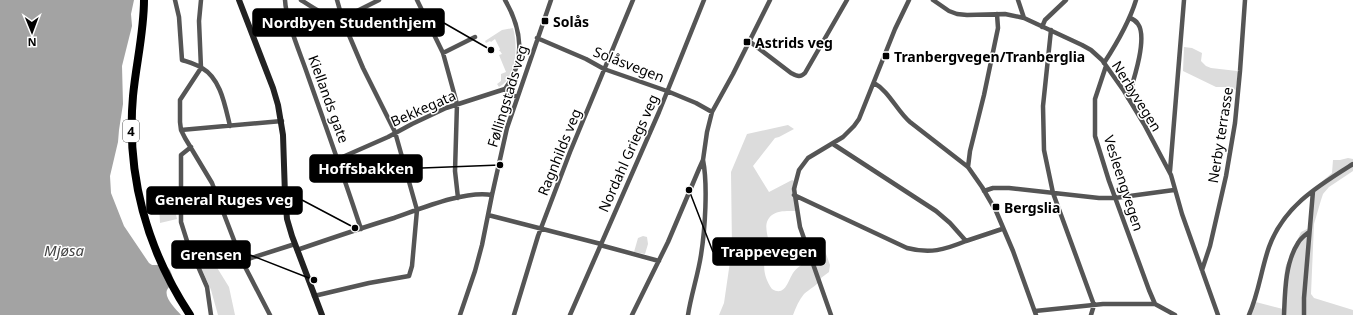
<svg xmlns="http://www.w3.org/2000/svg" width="1353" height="315" font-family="'Noto Sans',sans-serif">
	<rect width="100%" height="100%" fill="#fff"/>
	<path fill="#dcdcdc" d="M513,28c5,17 4,49 -14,59l-2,-3 4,-3v-7l5,-2 -7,-17 3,-1 -2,-3h-1l1,-2 -5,-10 -4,3 -1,-1 -4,2 -1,-2 17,-11z
		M1184,47l8,1 10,5 -1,8 5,5 5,2 26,3 1,2 -2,17 -7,-3h-13l-33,-16z
		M788,125l6,4 -15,8 -4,1 -22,28 16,26 23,-12 5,2 -1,29c-7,0 -18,-1 -24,4 -10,8 -4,19 -3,29 0,4 -2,8 -3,12 -4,12 -1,23 6,33 13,8 16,-8 21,-16 3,-5 10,-9 15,-12l-1,-10h18l5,14 -1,7 -8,6c-2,7 -12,11 -17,16 -5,6 -8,13 -11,21h-74l5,-12 8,-55 -1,-76 16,-38z
		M1348,158l5,1v12l-24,16 -6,7 -2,6 -7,24 -3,70 3,4 39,12v5h-104l3,-14 31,8 2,-41 16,-36 10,-5 3,-39 18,-15 1,-13h7z
		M173,201l4,18 -17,4 -1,-19z
		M643,236l4,1 1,7 -3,10 -11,-2 4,-14z
		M208,253l21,34 6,28h-17l-7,-25 -13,-30 1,-4 5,-3z"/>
	<path fill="#a3a3a3" d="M0,0h134l-3,14 1,12 -10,40 1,38 -4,26 -1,12 -8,34 1,17 13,33 25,37 3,2h13c6,4 8,11 8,18 -2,2 -5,5 -6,7 -3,8 9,19 14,25h-181z"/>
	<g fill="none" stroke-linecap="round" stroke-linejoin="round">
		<path stroke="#555" stroke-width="4.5" d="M175,0l4,17 3,43c6,2 14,4 20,8 19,11 23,38 28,58
			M201,0l-2,21 2,47 -21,32v22l1,8 4,8 27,45 30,78 28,54
			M285,0c1,21 16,55 23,76 18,51 36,101 53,153
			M301,0c14,9 26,17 42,21
			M417,0l26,53 14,51 -2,67 3,27
			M933,0l16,11 8,3 10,1 38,-1 19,4 58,27 9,5 11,10 22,31 20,33 27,51 11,39 36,101
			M1018,0l6,18
			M343,18l36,-18
			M1042,27l3,-7 21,-20
			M1051,30l-8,76 1,44 9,43 41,112 -3,10
			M537,38l49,21 18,10 63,22 29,12 16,9
			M749,41l42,32c6,3 9,5 14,0l42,-73
			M443,53l32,-16
			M1104,63c13,-20 25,-40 32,-63
			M1106,66l-11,33v37l14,45 40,109 6,14
			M874,83c15,8 23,28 36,39l58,45 14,20 14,24 17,40 23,64
			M505,89c21,-28 17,-60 0,-89
			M1128,98c5,-16 20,-60 10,-74 -2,-3 -5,-5 -8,-6
			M181,130l101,-9
			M833,144l103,67 14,12 16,18 36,-12
			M191,147l-10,8v67l6,19 20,46 4,28
			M338,159l50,-22 24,-13 34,-16 59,-19 5,5 7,3
			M968,167l2,-16 14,-56 14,-67 -1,-14
			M1170,171l14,-171
			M984,191l9,-3h16l90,10h16l59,-8
			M794,195l113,53c23,6 37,2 59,-7
			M488,215l113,29
			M600,245l59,16
			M297,250c32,-11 64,-22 97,-32 26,-9 71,-28 98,-23
			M242,261l53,-17
			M1202,270l8,-24 16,-70 9,-53 5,-52 5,-71
			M314,296l55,-13 40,-7 3,-10 5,-56 -22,-78 -32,-64 -20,-47 -6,-21
			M1035,311l68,-7h52l20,11
			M460,315l15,-44 7,-26 10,-50 15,-67 44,-128
			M514,315l24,-79 32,-84 63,-152
			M570,315l89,-203 45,-112
			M632,315l36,-73 31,-73 4,-9 4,-28 5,-20 21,-38 37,-74
			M688,315c3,-20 10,-40 13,-60 4,-25 7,-70 2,-95
			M831,315l-31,-88 -6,-38 5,-19 9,-12 35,-21 11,-11 5,-7 36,-90 14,-29
			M1249,315c10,-23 12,-45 20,-68 15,-41 49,-61 84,-83
			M1284,315c1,-23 1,-52 14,-72 2,-4 7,-8 11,-11
			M1304,315v-17l9,-107"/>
		<path stroke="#222" stroke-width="6" d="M239,0l34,88 5,17 5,30 2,60 2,24 5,17 30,79"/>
		<path stroke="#000" stroke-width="8" d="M144,0c0,32 -8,64 -11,96 -7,79 14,154 57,219"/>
	</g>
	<g fill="#000" stroke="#fff" stroke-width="1.5">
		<rect x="541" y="17" width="8" height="8" rx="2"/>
		<rect x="743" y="38" width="8" height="8" rx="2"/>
		<rect x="882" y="52" width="8" height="8" rx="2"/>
		<rect x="992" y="203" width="8" height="8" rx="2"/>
	</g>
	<g text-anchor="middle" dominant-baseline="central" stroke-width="3" stroke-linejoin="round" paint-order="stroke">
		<rect fill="#fff" stroke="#4c4c4c" stroke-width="1" x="123" y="120" width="16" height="22" rx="3"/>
		<g font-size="13" font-weight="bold" fill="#000">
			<text x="131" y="131">4</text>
		</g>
		<g font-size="14" font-weight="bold" fill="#000" stroke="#fff" text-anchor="start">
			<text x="553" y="21">Solås</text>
			<text x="755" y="42">Astrids veg</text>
			<text x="894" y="56">Tranbergvegen/Tranberglia</text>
			<text x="1004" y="207">Bergslia</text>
		</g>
		<g font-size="14" fill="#000" stroke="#fff">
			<text transform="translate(629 64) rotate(21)">Solåsvegen</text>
			<text transform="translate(507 96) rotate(-73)">Føllingstads veg</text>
			<text transform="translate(1137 96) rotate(58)">Nerbyvegen</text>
			<text transform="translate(329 99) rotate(70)">Kiellands gate</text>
			<text transform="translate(423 108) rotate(-24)">Bekkegata</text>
			<text transform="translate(1220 135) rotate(-81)">Nerby terrasse</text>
			<text transform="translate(559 152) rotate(-68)">Ragnhilds veg</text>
			<text transform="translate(628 153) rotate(-66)">Nordahl Griegs veg</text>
			<text transform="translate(1124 183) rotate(72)">Vesleengvegen</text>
		</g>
		<g font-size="15" font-style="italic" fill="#444" stroke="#fff">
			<text x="64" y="250">Mjøsa</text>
		</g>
	</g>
	<path fill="none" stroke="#000" stroke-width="1.5" d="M491 50L444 23M500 165L422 168M355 228L302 200M689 190L713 252M314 280L250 255"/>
	<g fill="#000" stroke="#fff" stroke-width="1.5">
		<circle cx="491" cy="50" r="4"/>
		<circle cx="500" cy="165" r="4"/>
		<circle cx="355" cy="228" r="4"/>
		<circle cx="689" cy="190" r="4"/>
		<circle cx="314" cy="280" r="4"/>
	</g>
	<g fill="#000" stroke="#000" stroke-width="1.5">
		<rect x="253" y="9" width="191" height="27" rx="4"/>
		<rect x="310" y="155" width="112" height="27" rx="4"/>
		<rect x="147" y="187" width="155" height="27" rx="4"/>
		<rect x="713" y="238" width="112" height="27" rx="4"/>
		<rect x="172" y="241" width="78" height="27" rx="4"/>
	</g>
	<g font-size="15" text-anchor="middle" font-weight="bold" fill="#fff">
		<text x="349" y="28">Nordbyen Studenthjem</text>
		<text x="366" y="174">Hoffsbakken</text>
		<text x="224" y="205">General Ruges veg</text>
		<text x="769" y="257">Trappevegen</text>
		<text x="211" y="260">Grensen</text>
	</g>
	<g transform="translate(32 32) rotate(179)" stroke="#ffffff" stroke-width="3" paint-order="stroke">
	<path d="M0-3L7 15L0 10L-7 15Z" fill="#000000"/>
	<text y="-6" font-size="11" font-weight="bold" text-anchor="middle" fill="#000000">N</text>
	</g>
</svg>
